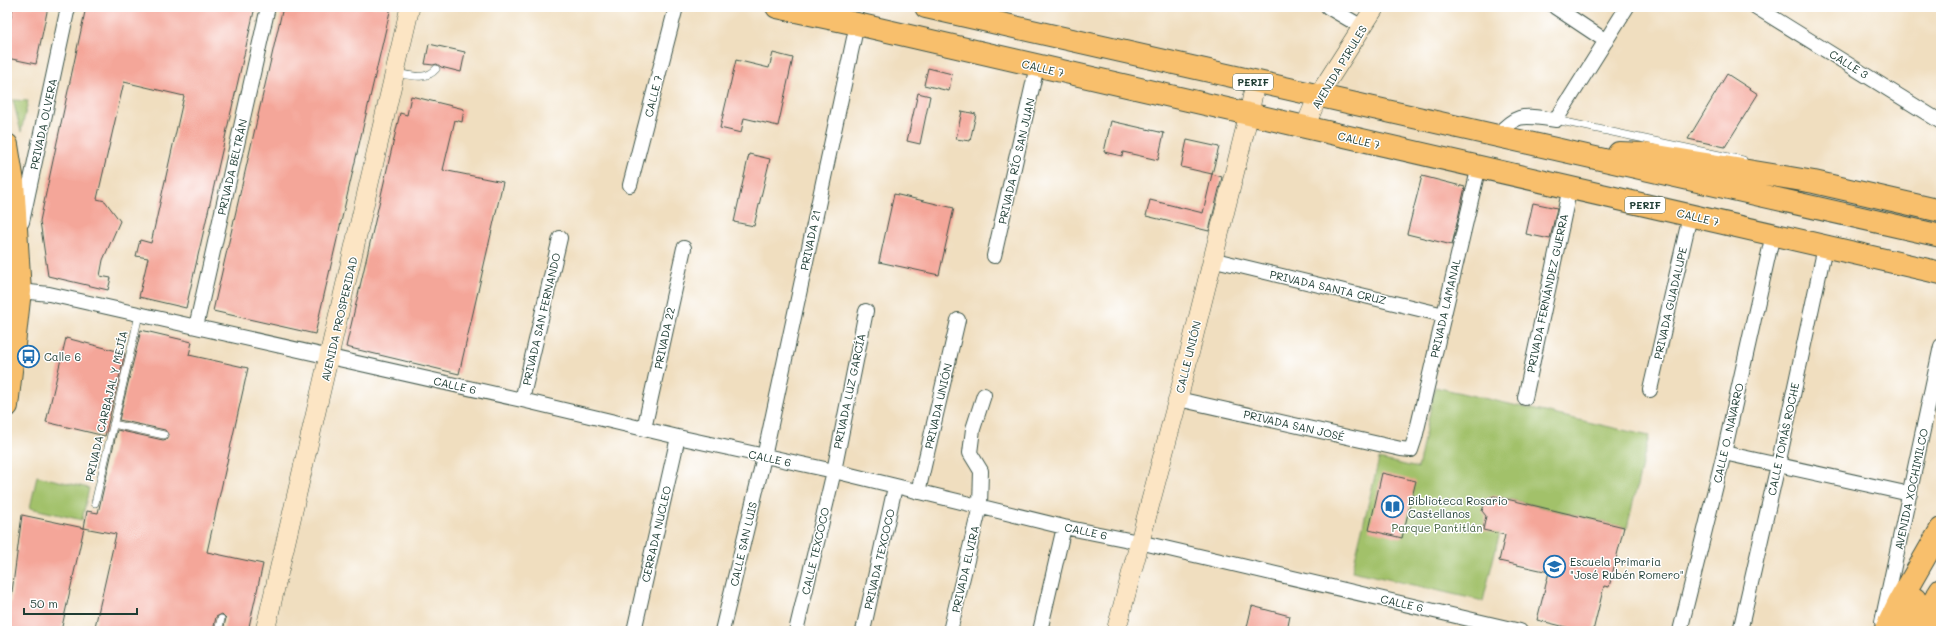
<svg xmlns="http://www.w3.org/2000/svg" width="1948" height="638" font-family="Mali,sans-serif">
	<rect width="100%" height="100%" fill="#fff"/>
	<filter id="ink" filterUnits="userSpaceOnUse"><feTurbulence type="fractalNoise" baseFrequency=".025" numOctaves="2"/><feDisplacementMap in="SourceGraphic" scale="8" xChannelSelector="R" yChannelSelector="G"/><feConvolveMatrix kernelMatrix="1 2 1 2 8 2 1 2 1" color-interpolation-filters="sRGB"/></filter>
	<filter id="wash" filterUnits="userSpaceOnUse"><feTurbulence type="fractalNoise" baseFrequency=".012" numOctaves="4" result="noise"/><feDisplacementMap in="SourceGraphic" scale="16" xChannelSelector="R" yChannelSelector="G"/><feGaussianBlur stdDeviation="0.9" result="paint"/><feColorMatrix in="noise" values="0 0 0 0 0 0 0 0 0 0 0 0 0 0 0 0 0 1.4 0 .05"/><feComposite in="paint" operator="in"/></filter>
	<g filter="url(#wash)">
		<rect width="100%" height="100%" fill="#f0debf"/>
		<path fill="#a2c16a" stroke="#607f4f" d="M13,100l15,1 -7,31z
			M1435,387l214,49 -22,92 -119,-29 -25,102 -131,-30 27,-112 39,9z
			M37,476l52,12 -7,32 -52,-12z"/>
		<g id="blocks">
			<path fill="#f4a699" d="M13,7h35l-12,57 -29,-6v-22z
				M86,7h169l-69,301 -47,-11 9,-39 -12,-2 4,-16 11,3 33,-147 -60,-14 -27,117 8,2 15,20 -17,39 -3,16 11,2 -3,12 -60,-14 -8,-55z
				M283,7h108l-76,327 -102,-23z
				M429,44l36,8 -4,20 -20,-5 -4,-3 -4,1 -8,-1z
				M773,53l20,5 -15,68 -34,-8 -3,15 -21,-5 16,-68 33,8z
				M928,68l24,6 -3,17 -25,-6z
				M1727,74l31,20 -33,53 -37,-8z
				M918,93l12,3 -10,48 -13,-3z
				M411,96l53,13 -2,13 -7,-2 -12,50 60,12 -44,192 -113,-27 54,-234 7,2z
				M962,111l14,3 -6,27 -14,-2z
				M1111,121l53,12 -6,27 -35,-8 -1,4 -18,-4z
				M1187,140l32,7 -7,27 -31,-7z
				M749,154l21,5 -16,67 -20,-4z
				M1212,174l10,3 -13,54 -63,-15 4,-16 53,13z
				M1422,176l43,11 -13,58 -45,-11z
				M894,194l60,14 -15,67 -60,-13z
				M1533,203l24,5 -7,31 -24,-5z
				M141,330l51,12 -3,13 59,13 -41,184 56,12 -15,67h-25l3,-13 -4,-4 -6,3 -3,14h-119l22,-97 -32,-6 3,-17 11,2 19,-83 46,10 4,-1 2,-3 -4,-6 -46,-10z
				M66,338l59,15 -20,83 -59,-14z
				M1382,473l34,8 -14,57 -33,-8z
				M1494,496l130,31 -15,60 -5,-1 -11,45h-11l-45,-11 12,-48 -50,-11 6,-26 -22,-5 3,-14 -4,-5 4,-12z
				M22,515l62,13 -23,103h-54z
				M1252,606l38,10 -3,15h-41z"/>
		</g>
	</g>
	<g filter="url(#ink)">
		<use href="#blocks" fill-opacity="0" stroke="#3e5549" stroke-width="1"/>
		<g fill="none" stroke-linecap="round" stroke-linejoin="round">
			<defs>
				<path id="lane" d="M396,73c13,2 30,8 40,-4
					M1556,120l187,40
					M113,424l51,11
					M95,503l44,-188
					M218,631l3,-12"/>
				<path id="street" d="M1328,7l34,20
					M1555,7l51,34
					M1756,7l185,115
					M1496,136c23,-25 28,-20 60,-16l71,-113
					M630,185l46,-178
					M22,222l46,-215
					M994,256l43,-190
					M1211,259l233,56
					M20,291l29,3 473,106 156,37 156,34 230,56 75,15 381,89
					M196,327l72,-320
					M1650,390l40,-174
					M1525,398l45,-211
					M1178,399l223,50 10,1 4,-12 64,-272
					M522,400l38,-162
					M644,429l40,-181
					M1724,453l186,41
					M918,492l40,-172
					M1882,622l59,-276
					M634,631l44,-194
					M722,631l42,-174 93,-433
					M796,631l38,-160 32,-160
					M863,631l32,-144
					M950,631l30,-125 1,-35 -11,-18 3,-24 11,-34
					M1040,631l24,-104
					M1680,631l44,-178 49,-219
					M1740,631l38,-166 47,-218"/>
				<path id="secondary" d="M1305,127l13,-31 57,-89
					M265,631l145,-624
					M1116,631l62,-232 71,-285 6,-31"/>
				<path id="primary" d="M777,7l80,17 1084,249
					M926,7l1015,229
					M7,145l6,37 7,109 -13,115
					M1619,153l26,1 169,28 127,29
					M1885,631l14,-29 42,-73
					M1903,631l12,-32
					M1915,631l26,-41
					M1936,631l5,-8"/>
			</defs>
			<use href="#lane" stroke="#3e5549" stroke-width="8"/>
			<use href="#street" stroke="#3e5549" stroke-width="16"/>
			<use href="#secondary" stroke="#3e5549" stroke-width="20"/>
			<use href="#primary" stroke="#3e5549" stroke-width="24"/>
			<use href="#lane" stroke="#fff" stroke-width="7"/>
			<use href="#street" stroke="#fff" stroke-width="14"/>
			<use href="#secondary" stroke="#fce5c4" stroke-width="19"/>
			<use href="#primary" stroke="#f8bf6c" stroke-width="22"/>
		</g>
	</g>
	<defs>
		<symbol id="bus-ring" viewBox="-11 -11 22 22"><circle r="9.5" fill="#fff" stroke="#1f6fb2" stroke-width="1.5"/><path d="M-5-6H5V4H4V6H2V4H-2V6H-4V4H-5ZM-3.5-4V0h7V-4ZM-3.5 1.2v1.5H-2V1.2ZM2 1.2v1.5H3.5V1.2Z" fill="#1f6fb2"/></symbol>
		<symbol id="library-ring" viewBox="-11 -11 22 22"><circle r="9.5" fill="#fff" stroke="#1f6fb2" stroke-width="1.5"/><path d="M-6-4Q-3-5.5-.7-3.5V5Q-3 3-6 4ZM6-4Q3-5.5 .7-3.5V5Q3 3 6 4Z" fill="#1f6fb2"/></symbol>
		<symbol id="school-ring" viewBox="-11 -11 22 22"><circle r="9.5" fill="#fff" stroke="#1f6fb2" stroke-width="1.5"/><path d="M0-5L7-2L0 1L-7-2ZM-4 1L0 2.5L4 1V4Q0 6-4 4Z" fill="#1f6fb2"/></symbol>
	</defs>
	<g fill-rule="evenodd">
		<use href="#bus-ring" x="16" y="344" width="25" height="25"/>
		<use href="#library-ring" x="1380" y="494" width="25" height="25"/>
		<use href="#school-ring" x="1542" y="554" width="25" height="25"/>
	</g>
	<g text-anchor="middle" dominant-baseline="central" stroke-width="3" stroke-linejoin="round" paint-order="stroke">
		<g fill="#fff" stroke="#627771" stroke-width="1">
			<rect x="1233" y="74" width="40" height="16" rx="3"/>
			<rect x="1625" y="197" width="40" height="16" rx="3"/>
		</g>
		<g font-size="10" font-weight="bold" fill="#1f3d34">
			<text x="1253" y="82">PERIF</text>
			<text x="1645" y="205">PERIF</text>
		</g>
		<g font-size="11" fill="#1f3d34" stroke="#fff">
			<text transform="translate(1849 64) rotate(32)">CALLE 3</text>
			<text transform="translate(1339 67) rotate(-59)">AVENIDA PIRULES</text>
			<text transform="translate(1043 68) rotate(13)">CALLE 7</text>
			<text transform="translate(653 96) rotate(-76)">CALLE 7</text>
			<text transform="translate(43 124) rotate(-78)">PRIVADA OLVERA</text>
			<text transform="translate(1359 140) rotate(13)">CALLE 7</text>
			<text transform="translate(1016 161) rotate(-77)">PRIVADA RÍO SAN JUAN</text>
			<text transform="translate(232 167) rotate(-77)">PRIVADA BELTRÁN</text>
			<text transform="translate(1698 217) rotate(13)">CALLE 7</text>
			<text transform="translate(810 240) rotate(-78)">PRIVADA 21</text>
			<text transform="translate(1328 287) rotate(13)">PRIVADA SANTA CRUZ</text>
			<text transform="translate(1547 293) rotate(-78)">PRIVADA FERNÁNDEZ GUERRA</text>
			<text transform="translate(1670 303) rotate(-77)">PRIVADA GUADALUPE</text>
			<text transform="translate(1445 308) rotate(-77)">PRIVADA LAMANAL</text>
			<text transform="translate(339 319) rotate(-77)">AVENIDA PROSPERIDAD</text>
			<text transform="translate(541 319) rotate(-77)">PRIVADA SAN FERNANDO</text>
			<text transform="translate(664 338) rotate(-78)">PRIVADA 22</text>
			<text transform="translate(1188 357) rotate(-76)">CALLE UNIÓN</text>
			<text transform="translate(455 385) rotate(13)">CALLE 6</text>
			<text transform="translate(849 391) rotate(-78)">PRIVADA LUZ GARCÍA</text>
			<text transform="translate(106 406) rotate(-77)">PRIVADA CARBAJAL Y MEJÍA</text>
			<text transform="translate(938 406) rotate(-77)">PRIVADA UNIÓN</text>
			<text transform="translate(1294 425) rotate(13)">PRIVADA SAN JOSÉ</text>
			<text transform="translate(1728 433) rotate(-77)">CALLE O. NAVARRO</text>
			<text transform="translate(1783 439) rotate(-78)">CALLE TOMÁS ROCHE</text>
			<text transform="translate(770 458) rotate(12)">CALLE 6</text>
			<text transform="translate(1911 489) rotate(-78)">AVENIDA XOCHIMILCO</text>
			<text transform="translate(1086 531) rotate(12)">CALLE 6</text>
			<text transform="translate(656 534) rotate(-77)">CERRADA NUCLEO</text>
			<text transform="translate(743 544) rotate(-77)">CALLE SAN LUIS</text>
			<text transform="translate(815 551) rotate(-77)">CALLE TEXCOCO</text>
			<text transform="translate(879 559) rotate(-77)">PRIVADA TEXCOCO</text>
			<text transform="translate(965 569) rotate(-77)">PRIVADA ELVIRA</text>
			<text transform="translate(1402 603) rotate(13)">CALLE 6</text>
		</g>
		<g font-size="11" fill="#1f3d34" stroke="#fff" text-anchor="start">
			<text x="44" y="356">Calle 6</text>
			<text x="1408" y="500">Biblioteca Rosario<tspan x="1408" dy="13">Castellanos</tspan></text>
			<text x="1570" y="561">Escuela Primaria<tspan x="1570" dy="13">"José Rubén Romero"</tspan></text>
		</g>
		<g font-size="11" fill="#466544" stroke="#fff">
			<text x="1437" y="527">Parque Pantitlán</text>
		</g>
	</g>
	<rect width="1948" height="638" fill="none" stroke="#fff" stroke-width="24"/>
	<path d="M24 608v6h113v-6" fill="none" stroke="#1f3d34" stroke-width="2"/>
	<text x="30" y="608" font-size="12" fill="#1f3d34" stroke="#ffffff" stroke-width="3" paint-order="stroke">50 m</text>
</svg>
